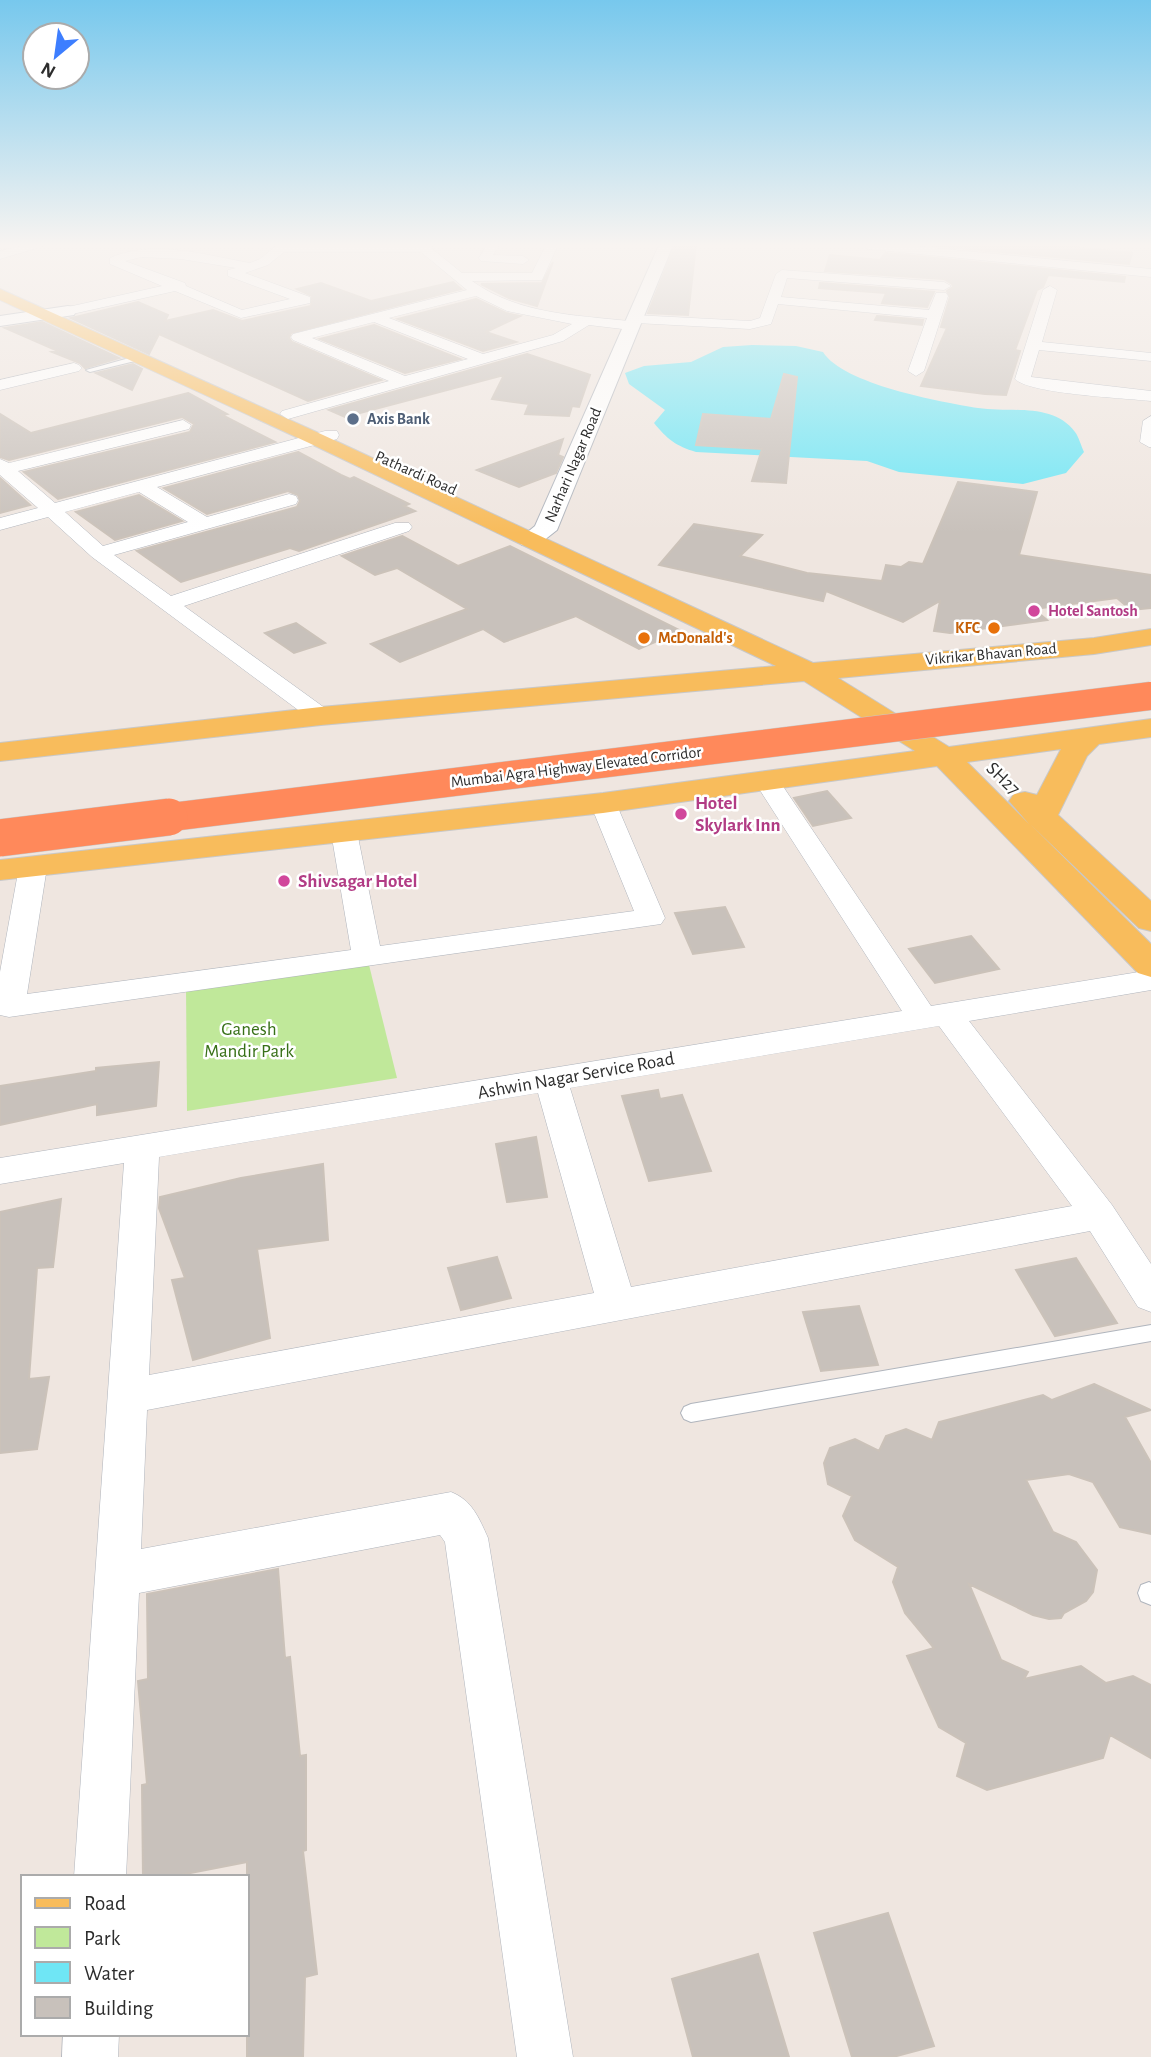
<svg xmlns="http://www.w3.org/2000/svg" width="1151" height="2057" font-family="'Alegreya Sans',sans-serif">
	<rect width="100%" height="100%" fill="#efe6e0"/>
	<path fill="#c0e89a" d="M368,961l29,117 -210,33 -1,-125z"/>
	<path fill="#6fe6f5" d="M752,345l44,1 27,6c20,32 117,50 155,56 31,5 75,-6 97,24 4,5 6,14 9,20l-18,21 -43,11 -124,-12 -32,-11 -171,-9c-20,-6 -29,-13 -42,-29l11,-13 -36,-26 -4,-11 19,-7 47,-4 32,-15z"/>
	<path fill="#c8c1bb" stroke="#cbc2b9" stroke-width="2" d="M675,245h21l-8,70 -40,-2z
		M928,245h125l79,8 -3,11z
		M885,253l240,24 -1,5 -76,-7 -5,12 -6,3 -22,60 5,1 -14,44 -21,-1 -64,-8 26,-58 -6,-1 9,-30 -3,-6 6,-4 -1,-3 -8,-5 -119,-8 5,-16 50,5z
		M553,262l-16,44 -28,-8 -28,-14 61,-1z
		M453,282l8,7 -170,44 -2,5 3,4 89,38 -73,21 -149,-67 -10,20 -78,-36 67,-16 30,13 -3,6 48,-11 29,11 69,-15 1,-10 -15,-7 24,-6 50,18z
		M820,283l114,9 -7,15 -45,-4 4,-10 -67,-5z
		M476,299l30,14 14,3 -34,16 30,10 -33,9 -85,-32z
		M877,316l46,4 -1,5 -47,-5z
		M42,322l77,36 -34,10 -5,-5 -28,-11 6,-1 -53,-23z
		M374,325l86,34 -55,14 -85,-34z
		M527,354l63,21 -11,32 -7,-1 -3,10 -44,-2 4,-10 -37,-5 12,-24 -159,42 -16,-7z
		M133,364l9,5 -10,21 -36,-17z
		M784,374l13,3 -11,106 -34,-2 10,-32 -66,-4 7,-31 68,5z
		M188,393l39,21 -5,1 53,27 -217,57 -34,-27 166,-40 4,-8 -12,-7 -173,43 -9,-3v-43l31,19z
		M563,439l-5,16 5,2 -7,16 -37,14 -42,-17z
		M298,452l43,23 9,4 4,-2 55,27 -5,2 11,5 -116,40 -9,-3 -109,34 -44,-31 160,-44 3,-6 -2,-6 -10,-4 -81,23 -43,-26z
		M0,478l30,27 -30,8z
		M958,482l79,10 -18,63 132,20v33l-20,2 -14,-12 -83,11 13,11 -97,13 -16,-2 6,-30 -37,21 -77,-31 -3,10 -164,-36 35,-41 68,11 -22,21 67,17 75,8 4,-16 15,2 8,-5 14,2z
		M139,495l43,26 -67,19 -39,-28z
		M402,536l56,30 52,-20 171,85 -42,18 -63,-33 -72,26 -21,-13 -83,33 -29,-18 96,-35 -70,-41 -22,7 -33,-19z
		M296,623l29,20 -31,10 -29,-20z
		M827,791l24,27 -38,8 -19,-28z
		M725,907l19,40 -51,7 -18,-41z
		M971,936l28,33 -64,14 -26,-34z
		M159,1062l-3,44 -59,9v-11l-97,21v-39l96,-15v-3z
		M658,1090l2,9 22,-4 29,76 -62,10 -27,-85z
		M536,1137l11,60 -40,5 -11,-58z
		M323,1164l5,76 -71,9 13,89 -77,22 -21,-80 13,-2 -26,-70 1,-11 81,-19z
		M61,1199l-8,68 -16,1 -8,111 20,-2 -12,72 -37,4v-241z
		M497,1257l14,41 -50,12 -13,-42z
		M1076,1258l41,65 -62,13 -39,-66z
		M859,1306l19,59 -57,6 -18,-59z
		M1094,1384l57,26 -26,7 26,46v71l-31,-7 -27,-45 -24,-8 -43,6 27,52 23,10 21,28 -4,22 -7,9 -22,12 -3,5 -12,1 -16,-4 -64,-31 32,76 27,12 -4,7 57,-13 25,17 27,-7 18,9v73l-41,-23 -7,23 -116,32 -30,-14 9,-33 -27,-16 -32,-71 27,-8 -29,-35 -12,-31 5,-15 -43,-27 -12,-24 9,-20 -24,-12 -4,-21 6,-15 25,-9 24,12 7,-15 20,-7 26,11 7,-18 104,-27 9,5z
		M278,1569l7,89 5,-1 10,99 6,-1v95l-3,1 14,123 -12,3 -2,80h-56v-195l-77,15h-27l-1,-92 5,-1 -9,-103 10,-2 -1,-85z
		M888,1913l46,133 -41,11h-41l-38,-124z
		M758,1954l31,103h-96l-21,-78z"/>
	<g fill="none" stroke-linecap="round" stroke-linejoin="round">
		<defs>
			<path id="lane" d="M140,355l3,4 -53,13 -4,-2z
				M1151,1325v16l-460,81 -7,-3 -3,-6 3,-6 7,-3z
				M1149,1582l2,1v22l-10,-4 -3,-8 3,-8z"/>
			<path id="street" d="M27,245h20l-47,14v-8z
				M277,245h156l-2,3 31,25h70l14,-28h12l-16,35 -70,1c46,33 102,34 157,40v-5l5,-1 116,6 10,-3 16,-44 6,-4 162,12 7,4 -7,4 -157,-12 -6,19 148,13 7,-17h10l2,3 -24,75 -8,5 -8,-5 19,-53 -149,-14 -7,20 -21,5 -114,-6v6l-5,1 -42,-5 -26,16 -275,78 -8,-5 2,-3 107,-30 -96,-41 -2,-3 2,-3 174,-44 -46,-38h-137l-16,13 -23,8 65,24v6l-69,15 -66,-27 -107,24 -7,-4 7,-4 94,-21 -52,-22v-6c43,-19 95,-3 140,5l10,-4zM142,257l39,2 55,9 -8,2v6l62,23 -48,11 -56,-24 -1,-3 -60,-22zM476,296l31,15 65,13 -19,11 -70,19 -94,-36zM374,322l94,37 -63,17 -93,-38z
				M487,245h12l-6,10 30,1 6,4 -6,4 -42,-3 -2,-3z
				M862,245h41l248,24v8l-283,-28z
				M1050,286l7,4 -15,52 109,11v8l-112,-11 -8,27 120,14v10c-26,-3 -121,-7 -136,-22l28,-89z
				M74,363l5,2 3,3 -3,3 -79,19v-10z
				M1151,416v31h-2l-9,-5 3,-21z
				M183,420l8,5 -2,4 -171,42 37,32 270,-72h12l2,4 -2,4 -180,48 50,30 82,-23 7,2 2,4 -2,4 -182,51 57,41 224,-73h14l3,4 -3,4 -225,75 145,105 4,5 -4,5h-16l-221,-164 -44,-40 -48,13v-12l38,-10 -38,-33v-16l9,4zM139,492l49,30 -85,24 -38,-34z
				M767,773l9,3 155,230 220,-36v20l-182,31 143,184 39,59v48l-13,-5 -48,-76 -943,179 -6,139 310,-57c21,8 28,26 37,46l85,519h-56l-72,-515 -5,-7 -301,58 -13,284h-52l50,-714 -124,21v-26l902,-147 -148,-230 4,-5zM939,1026l133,180 -441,81 -61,-199zM538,1093l56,200 -445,82 10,-218z
				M603,795l9,2 4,6 49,115 -4,6 -652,93 -9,-2v-43l19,-105 4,-6 10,-2 10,2 4,6 -20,127 324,-44 -20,-118 4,-6 9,-2 9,2 4,6 23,114 254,-35 -44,-108 4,-6z
				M63,2034h56l-1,23h-56z"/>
			<path id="secondary" d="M659,245h14l-116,285 -19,15h-16l-4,-5 17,-14z
				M68,306l6,1 2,4 -2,4 -74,11v-10z"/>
			<path id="primary" d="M0,289l323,146 490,228 281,-25 57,-9v16l-57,9 -256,24 111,69 202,-28v18l-52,7 -12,12 -29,59 93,86v30l-12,-3 -109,-104 121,120v33l-13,-4 -201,-207 -334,47 -603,67v-20l603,-67 312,-42 -111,-70 -483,44 -321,36v-18l321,-36 455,-41 -467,-223 -309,-143zM1061,749l-24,46 -12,-3 -11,2 -5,7 20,23 -62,-62z"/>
		</defs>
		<use href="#lane" stroke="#b0b5bd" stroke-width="2"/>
		<use href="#street" stroke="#b0b5bd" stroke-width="1"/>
		<use href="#secondary" stroke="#b0b5bd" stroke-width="2"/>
		<use href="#primary" stroke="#c8c8c8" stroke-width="2"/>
		<use href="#lane" fill="#fff" fill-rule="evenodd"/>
		<use href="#street" fill="#fff" fill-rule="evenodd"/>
		<use href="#secondary" fill="#fff" fill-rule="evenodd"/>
		<use href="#primary" fill="#f8bc5c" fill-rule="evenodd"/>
		<defs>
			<path id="highway-bridge-far1" d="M155,819l996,-123"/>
			<path id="highway-bridge" d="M0,838l169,-21"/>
		</defs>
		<use href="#highway-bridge-far1" stroke="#c8c8c8" stroke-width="29" stroke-linecap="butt"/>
		<use href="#highway-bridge" stroke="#c8c8c8" stroke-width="38" stroke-linecap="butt"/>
		<use href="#highway-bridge-far1" stroke="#ff895b" stroke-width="28"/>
		<use href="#highway-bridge" stroke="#ff895b" stroke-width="37"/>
	</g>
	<linearGradient id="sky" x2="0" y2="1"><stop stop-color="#77c8ed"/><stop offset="0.46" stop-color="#f8f4f1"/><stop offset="1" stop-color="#f8f4f1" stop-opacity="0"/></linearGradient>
	<rect width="1151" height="533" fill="url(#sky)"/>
	<circle fill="#5c6f8a" stroke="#fff" stroke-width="2.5" cx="353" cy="419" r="7"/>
	<g fill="#d1479c" stroke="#fff" stroke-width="2.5">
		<circle cx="1034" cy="611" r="7"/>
		<circle cx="681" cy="814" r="7"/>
		<circle cx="284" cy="881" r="7"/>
	</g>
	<g fill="#e8710a" stroke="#fff" stroke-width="2.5">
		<circle cx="994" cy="628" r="7"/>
		<circle cx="644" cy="638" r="7"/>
	</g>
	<g text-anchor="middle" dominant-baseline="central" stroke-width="5" stroke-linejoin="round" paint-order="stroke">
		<g font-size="16" font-weight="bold" fill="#4e5e75" stroke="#fff" text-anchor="start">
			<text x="367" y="419">Axis Bank</text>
		</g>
		<g font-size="16" fill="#2d2d2d" stroke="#fff">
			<text transform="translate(573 465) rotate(-67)">Narhari Nagar Road</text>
			<text transform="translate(416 473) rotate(24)">Pathardi Road</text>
			<text transform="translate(991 654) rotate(-5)">Vikrikar Bhavan Road</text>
			<text transform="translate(576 767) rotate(-7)">Mumbai Agra Highway Elevated Corridor</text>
		</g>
		<g font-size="16" font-weight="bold" fill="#b23c85" stroke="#fff" text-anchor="start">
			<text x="1048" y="611">Hotel Santosh</text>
		</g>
		<g font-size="16" font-weight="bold" fill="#c56008" stroke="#fff" text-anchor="end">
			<text x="980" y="628">KFC</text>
			<text x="658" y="638" text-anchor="start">McDonald's</text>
		</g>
		<g font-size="19" fill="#2d2d2d" stroke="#fff">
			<text transform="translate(1003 779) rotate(44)">SH27</text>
			<text transform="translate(576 1076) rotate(-10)">Ashwin Nagar Service Road</text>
		</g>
		<g font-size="19" font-weight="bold" fill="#b23c85" stroke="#fff" text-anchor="start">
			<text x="695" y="803">Hotel<tspan x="695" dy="22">Skylark Inn</tspan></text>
			<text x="298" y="881">Shivsagar Hotel</text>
		</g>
		<g font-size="19" fill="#377017" stroke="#fff">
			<text x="249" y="1029">Ganesh<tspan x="249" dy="22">Mandir Park</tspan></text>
		</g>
	</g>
	<rect x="21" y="1875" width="228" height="161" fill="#ffffff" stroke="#ababab" stroke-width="2"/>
	<rect x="35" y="1898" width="35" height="10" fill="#f8bc5c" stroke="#ababab" stroke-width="2"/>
	<text x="84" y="1910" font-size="21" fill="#2d2d2d">Road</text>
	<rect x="35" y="1927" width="35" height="21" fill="#c0e89a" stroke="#ababab" stroke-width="2"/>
	<text x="84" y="1945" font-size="21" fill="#2d2d2d">Park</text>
	<rect x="35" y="1962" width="35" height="21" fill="#6fe6f5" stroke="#ababab" stroke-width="2"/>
	<text x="84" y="1980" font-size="21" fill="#2d2d2d">Water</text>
	<rect x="35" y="1997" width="35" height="21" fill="#c8c1bb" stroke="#ababab" stroke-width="2"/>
	<text x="84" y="2015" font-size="21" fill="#2d2d2d">Building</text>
	<g transform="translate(56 56) rotate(209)"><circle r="33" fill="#ffffff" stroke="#ababab" stroke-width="2"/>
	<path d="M0-5L12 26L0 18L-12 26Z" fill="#3d7eff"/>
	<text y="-10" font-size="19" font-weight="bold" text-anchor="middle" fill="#2d2d2d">N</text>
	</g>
</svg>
